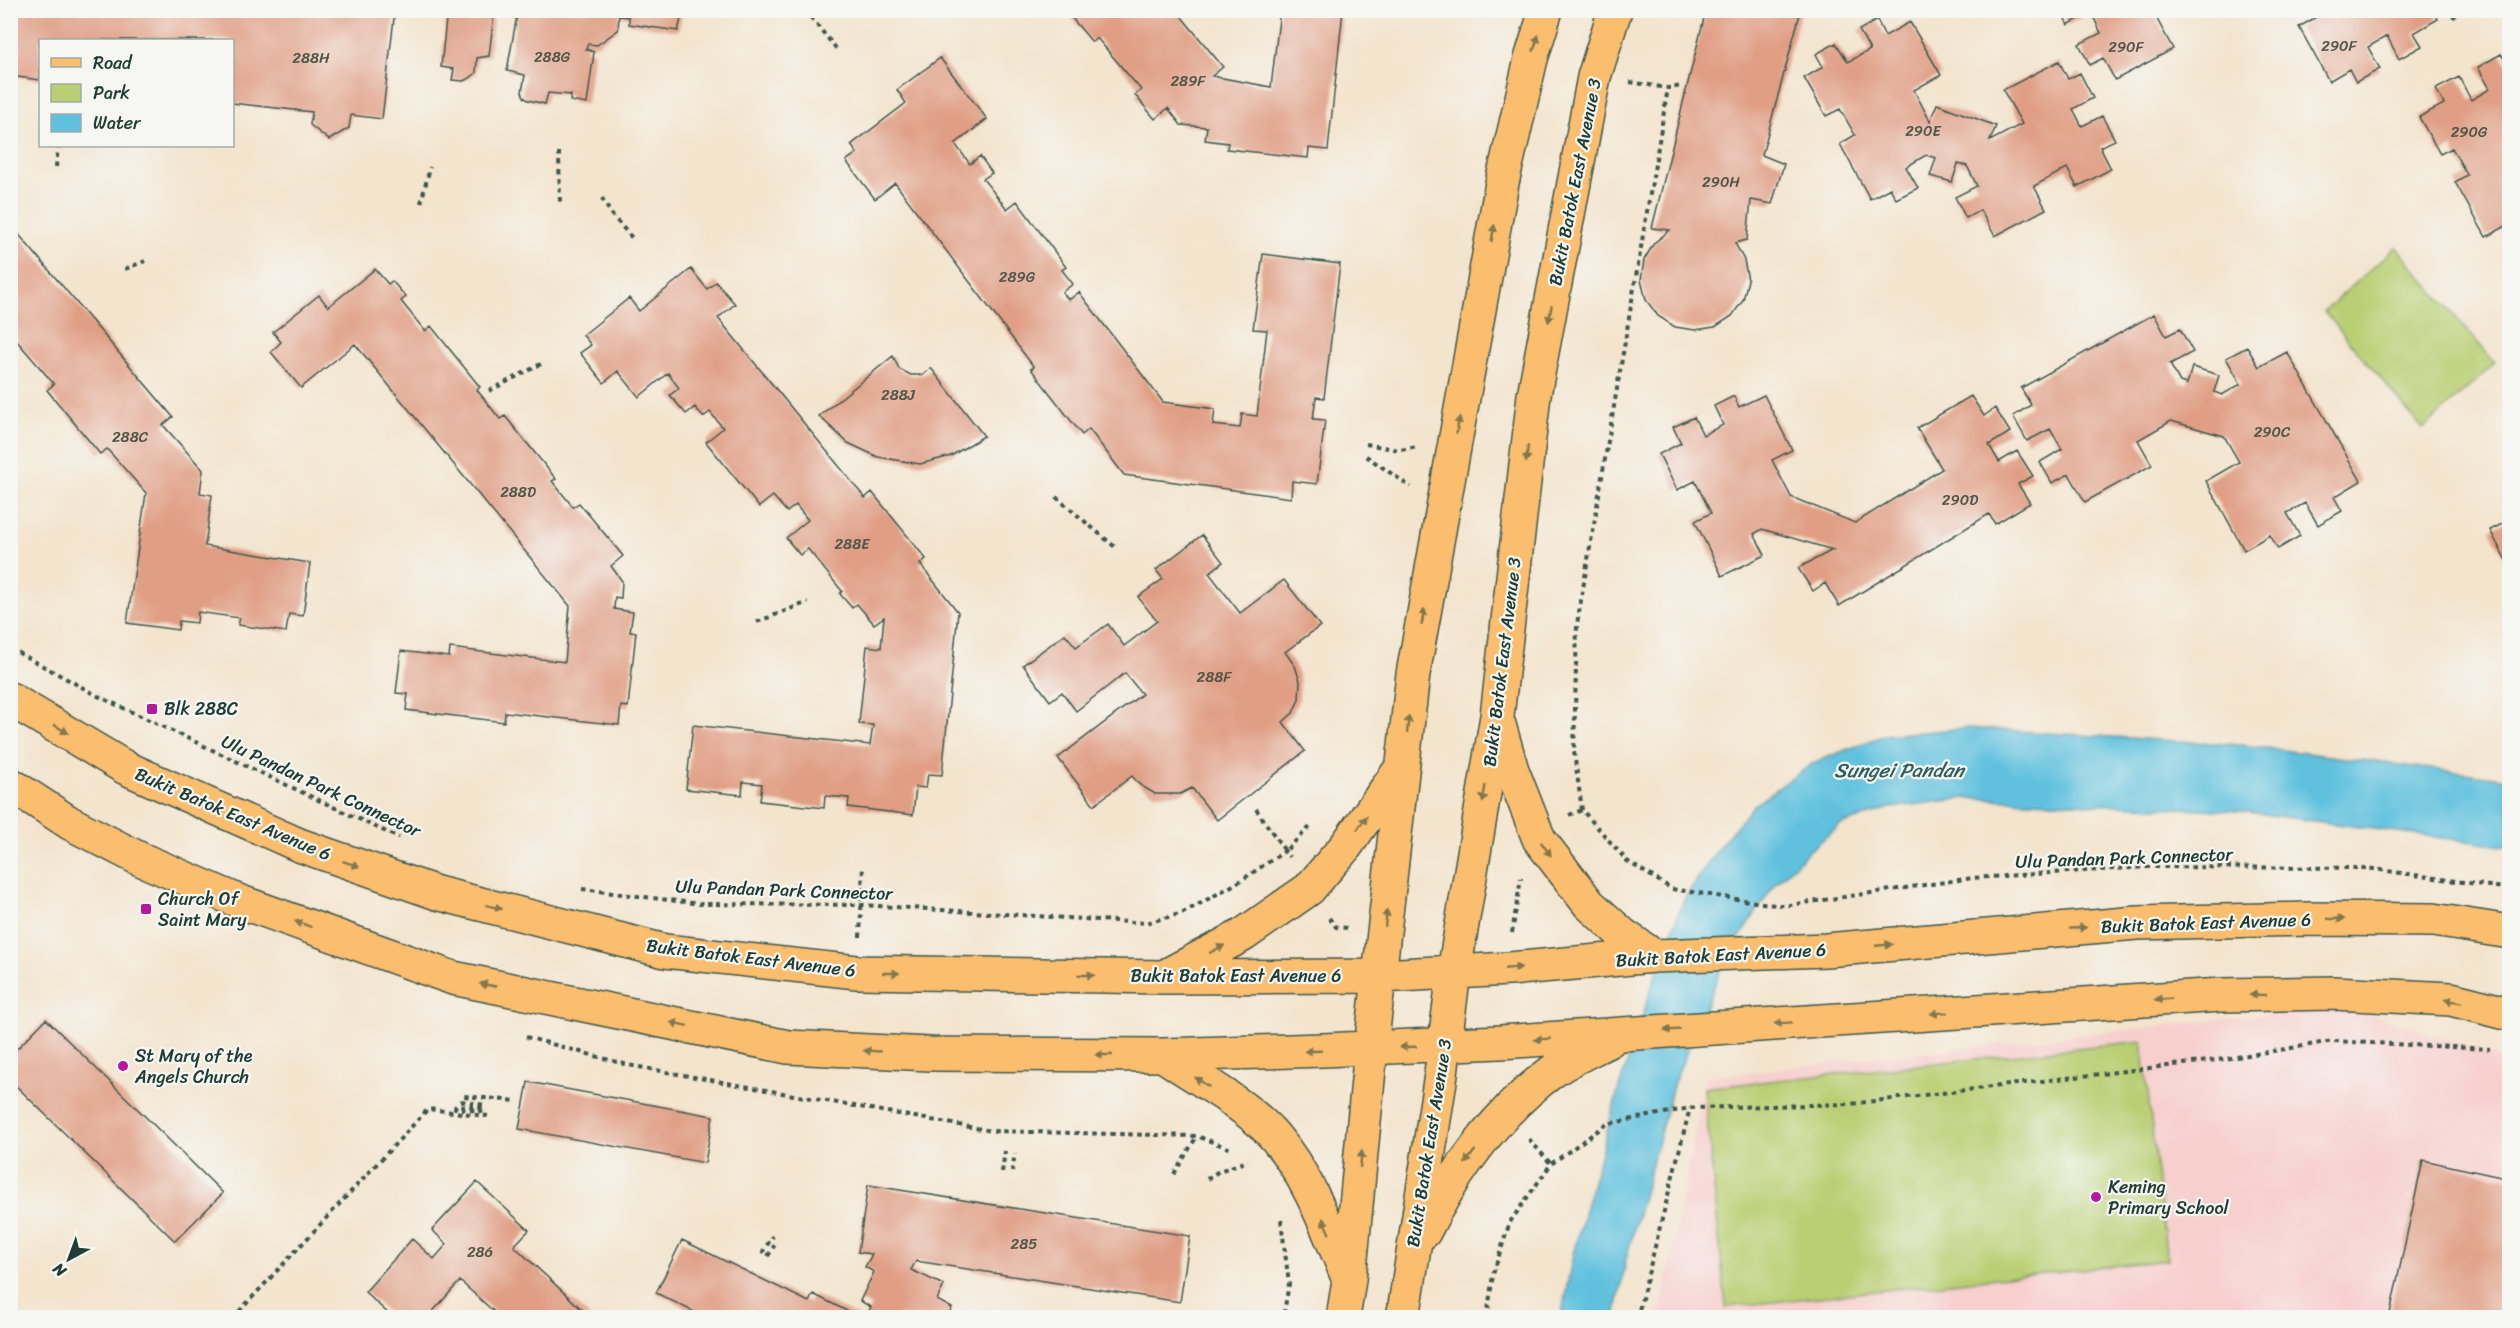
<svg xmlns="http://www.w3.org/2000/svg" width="2520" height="1328" font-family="Sriracha,sans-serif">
	<rect width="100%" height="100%" fill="#f6f6f2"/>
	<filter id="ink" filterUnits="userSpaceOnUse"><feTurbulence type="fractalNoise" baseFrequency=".0167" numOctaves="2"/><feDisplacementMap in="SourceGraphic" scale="12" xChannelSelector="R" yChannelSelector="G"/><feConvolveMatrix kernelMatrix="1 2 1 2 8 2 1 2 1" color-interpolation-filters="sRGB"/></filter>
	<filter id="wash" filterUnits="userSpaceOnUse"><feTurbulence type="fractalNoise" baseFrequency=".008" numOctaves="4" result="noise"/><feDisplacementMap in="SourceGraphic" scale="24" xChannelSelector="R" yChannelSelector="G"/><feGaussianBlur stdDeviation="1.35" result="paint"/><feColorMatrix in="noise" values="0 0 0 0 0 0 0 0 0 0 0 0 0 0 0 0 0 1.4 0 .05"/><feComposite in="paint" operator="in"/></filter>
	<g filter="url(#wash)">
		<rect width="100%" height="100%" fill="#f3e4cd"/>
		<path fill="#f7d0ce" d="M2344,1005l165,56v256l-850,1 47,-241z"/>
		<path fill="#b9cf73" stroke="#6c8654" stroke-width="1.5" d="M2396,247l99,116 -72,66 -99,-118z
			M2142,1041l25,219 -441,47 -22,-219z"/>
		<path fill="#60c1de" stroke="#407f89" stroke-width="1.5" d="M1968,728l275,17 266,34v68l-269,-36 -274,-13 -76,10 -50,17 -31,26 -35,34 -48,73 -52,124 -48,177 -11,58 -54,1 12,-64 45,-163 39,-120 27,-72 34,-51 36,-43 61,-43 70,-27z"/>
		<g id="blocks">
			<path fill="#e09f85" d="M10,10h385l-13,109 -31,-4 -2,13 -20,12 -19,-15 2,-13 -80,-9v-63h-192v40l-30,-4z
				M447,10h228v4l7,1 -4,16 -49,-7v-7l-10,-1 -1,14 -21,15 -9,-1 -2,5 8,3 -7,52 -17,-3 1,-6 -23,-2 -3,11 -17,-4 -4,-3 -2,-5 3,-17 -18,-4 10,-56 -23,-1 -5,42 -12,2 -1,15 -6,5 -7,3 -11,-1 2,-11 -13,-2z
				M1065,10h111l47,57 -11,9 59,11 9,-77h63l-15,140 -19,-2 -1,10 -81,-9 1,-6 -23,-3 2,-13 -26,-2 -13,-17 -13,11 -20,-24 6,-5 -44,-52 -5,4z
				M1706,10h95l-39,145 22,9 -12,40 -21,-4 -4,40 -12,3 9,17 4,20 -5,20 -11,16 -17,11 -20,3 -20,-3 -17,-11 -12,-16 -5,-20 3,-20 10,-17 16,-13 -18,-2z
				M2061,10h91l21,39 -58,31 -12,-22 -13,7 -11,-21 22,-11 -10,-21 -23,13z
				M2328,10h105l5,9 -24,14 8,13 -23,13 -12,-23 -19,11 12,22 -24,13 -7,-13 -20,12 -30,-54z
				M1877,20l8,16 25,-14 31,53 -27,15 16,31 7,-17 59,22 -6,15 32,-17 -19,-34 56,-29 9,18 12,-6 13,25 -20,11 9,17 20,-10 13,24 -15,7 11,22 -34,18 -10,-19 -33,18 12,23 -51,27 -15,-26 -14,8 -11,-21 22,-11 -10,-20 -9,-2 -6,18 -22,-6 6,-18 -10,-3 -20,12 12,21 -22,11 -6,-11 -20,11 -30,-55 15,-9 -15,-26 -14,7 -22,-38 19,-11 -7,-13 20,-11 12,19 22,-12 -11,-20z
				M2501,54l9,14v156l-24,13 -31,-55 12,-7 -15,-27 -12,6 -21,-37 25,-13 -8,-15 23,-12 12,23 19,-11 -12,-22z
				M940,58l47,61 -32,25 15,20 10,-8 12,17 -9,6 24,30 10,-8 49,66 -4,3 11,14 -11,8 7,8 10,-8 84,110 52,7 -2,16 27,3 2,-14 15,2 10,-86 -14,-1 10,-75 77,10 -16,134 -8,-1 -3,22 12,1 -8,64 -25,-3 -1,17 -167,-23 -35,-46 -7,6 -51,-66 3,-2 -139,-184 -20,16 -29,-38 11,-8 -6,-8 55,-42 -9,-13z
				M10,224l163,193 -10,8 40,45 -3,23 12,2 -7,51 105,17 -7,53 -14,-2 -3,18 -48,-7 2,-7 -42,-6 -1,11 -18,-2 -1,9 -51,-7 19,-130 -39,-44 -7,5 -53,-64 7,-6 -44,-51z
				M375,269l13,15 4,-3 14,16 -5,4 24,30 6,-5 49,61 -3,3 23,29 5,-3 51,63 -4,2 21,26 6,-4 44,53 -12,10 11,15 -1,17 -6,-1 -1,12 19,3 -3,20h6l-8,75 -7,-1 -2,19 -114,-13 -1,10 -98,-12 2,-16 -12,-1 5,-42 48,6 1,-9 115,14 5,-56 -215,-262 -54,44 -30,-36 10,-10 -8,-10 46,-37 9,12z
				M691,269l16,20 9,-7 19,22 -17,14 147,180 7,-6 54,67 -6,5 38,48 -16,163 -14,-1 -2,14 -10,-1 -3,28 -65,-8 1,-9 -24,-2 -1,12 -64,-7 2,-17 -19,-2 -1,13 -56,-6 7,-64 177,20 3,-20 -14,-1 8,-78 14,2 3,-31 -10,7 -17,-20 -5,4 -12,-14 2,-3 -34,-42 -8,6 -14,-17 22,-18 -12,-15 -9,7 -14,-16 -14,11 -53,-65 17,-14 -13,-16 -7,5 -8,-10 -9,7 -16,-19 9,-7 -11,-15 -29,24 -21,-26 -14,12 -24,-30 11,-8 -8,-10 46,-37 10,13z
				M2154,314l12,22 14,-7 13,23 -23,12 10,18 7,2 5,-17 27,8 -5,17 8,3 19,-11 -15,-26 21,-11 12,20 28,-15 74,129 -27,16 8,14 -24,14 -13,-22 -18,10 13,23 -22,13 -8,-14 -26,15 -38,-69 33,-19 -15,-26 -53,-15 -33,19 14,25 -67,37 -16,-28 -17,9 -12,-21 22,-13 -12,-20 -23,12 -14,-25 18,-11 -10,-17z
				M893,356l6,13 12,6h12l8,-7 53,68 -33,20 -31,8 -42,-7 -30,-14 -29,-27z
				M1764,395l28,55 -20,10 19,37 64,26 87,-54 -25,-41 54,-32 13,20 11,-8 15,24 -21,13 10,17 18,-11 16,25 -15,8 12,19 -35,21 -6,-10 -150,92 -14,-23 -12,8 -15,-23 35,-18 -71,-21 -8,5 11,21 -43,21 -27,-55 16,-8 -16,-32 -18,9 -18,-36 22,-11 -8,-16 21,-10 9,18 20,-10 -9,-19 20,-10 5,11z
				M2510,520v48l-20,-38z
				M1202,535l21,27 -14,11 31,40 44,-33 36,46 -35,26 10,14 5,15 -1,18 -6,14 -10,9 22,29 -88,69 -25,-32 -12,6h-25l-15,-9 -8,-9 -38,29 -36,-47 84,-64 -17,-21 -49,38 -14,-19 -12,9 -27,-36 42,-31 11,13 32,-23 16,22 33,-25 -19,-24 25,-18 -7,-9z
				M46,1019l177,174 -48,48 -165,-161v-24z
				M528,1082l185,34 -8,47 -186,-34z
				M2423,1160l87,19v139h-121z
				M477,1182l52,48 -15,16 77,72h-90l-41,-37 -33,37h-34l-28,-26 47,-53 22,20 13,-15 -15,-14z
				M868,1185l322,51 -10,66 -264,-41 -5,9 33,15 -7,15 15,8 -5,10h-44l-5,-3 -1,3h-32l6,-11 -11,-6 14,-29 -9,-5 7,-13 -14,-2z
				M682,1240l127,62 4,-8 48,24h-155l-50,-25z"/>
		</g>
	</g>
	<g filter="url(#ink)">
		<use href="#blocks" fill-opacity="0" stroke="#3f564b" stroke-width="1.5"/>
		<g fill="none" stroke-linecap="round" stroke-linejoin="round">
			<defs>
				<path id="major" d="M10,699l116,69 173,77 138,48 228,58 192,21 308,5 216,-1 128,-7 145,-13 172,-6 311,-27 170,-4 127,1 76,12
					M1499,725l13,45 27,69 50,65 33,30 32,22
					M10,784l60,39 68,35 100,43 215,77 335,69 142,7 233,1 160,-5 177,-8 721,-47 113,-2 117,6 59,15
					M1169,974l74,-39 66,-46 37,-43 56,-79
					M1163,1055c33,23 86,51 112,82 34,40 52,91 72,138
					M1424,1232c31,-61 73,-120 129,-161 17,-12 38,-21 57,-31
					M1343,1318l6,-38 22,-232 42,-374 89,-491 29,-124 15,-49
					M1403,1318l37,-237 14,-109 43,-256 37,-321 60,-318 21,-67"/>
			</defs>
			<use href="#major" stroke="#3f564b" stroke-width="36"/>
			<path stroke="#3f564b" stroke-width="4" stroke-dasharray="4.5 4.5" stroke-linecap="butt" d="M805,10l33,41
				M2453,18l5,-8
				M1630,82l38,6 15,-2
				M559,152l1,54
				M56,167l2,-21
				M602,198l9,16 22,25
				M421,203l9,-36
				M125,269l20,-8
				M489,391l52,-27
				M1366,444l33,6 19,-3
				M1366,456l45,31
				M1056,497l59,50
				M757,622l51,-20
				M10,648l88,48 301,142
				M1256,809l29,42 26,-25
				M1582,810l-8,-58 3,-128 91,-536
				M1569,815l13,-5 45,51 45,28 103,16h15l182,-27 176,-11 219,1 143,21
				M582,889l118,15 163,1 283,18 37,-10 54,-30 48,-32 4,6
				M1329,918l7,9 11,1
				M1512,933l9,-55
				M860,937l3,-71
				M526,1037l102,28 364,66 205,5 34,13
				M1529,1139l22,25
				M1002,1172l3,-21
				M1012,1172l3,-19
				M1174,1174l23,-38
				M1207,1179l12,-8 29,-10
				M1281,1220l8,64 -6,34
				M762,1253l11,-17
				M768,1256l9,-15
				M233,1318l195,-209 58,7v-4l-31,-4 1,-3 27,3 1,-3 -22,-4 2,-5 52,5
				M1487,1318l6,-44 17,-52 41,-58 56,-40 83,-16 160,-4 375,-45 108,-18 157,8
				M1637,1318l53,-210"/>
			<use href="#major" stroke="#fabe6e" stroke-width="33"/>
		</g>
		<defs><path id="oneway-solid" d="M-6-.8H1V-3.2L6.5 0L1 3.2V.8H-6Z" transform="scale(1.5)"/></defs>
		<g fill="#82774e">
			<use href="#oneway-solid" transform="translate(1536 43) rotate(-73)"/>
			<use href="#oneway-solid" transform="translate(1493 233) rotate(-80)"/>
			<use href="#oneway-solid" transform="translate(1550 314) rotate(101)"/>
			<use href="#oneway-solid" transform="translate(1458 425) rotate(-80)"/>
			<use href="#oneway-solid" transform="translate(1527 454) rotate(97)"/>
			<use href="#oneway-solid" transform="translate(1423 617) rotate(-80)"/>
			<use href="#oneway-solid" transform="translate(1408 724) rotate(-84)"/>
			<use href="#oneway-solid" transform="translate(61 729) rotate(31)"/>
			<use href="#oneway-solid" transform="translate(1484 794) rotate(99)"/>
			<use href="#oneway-solid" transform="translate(1362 823) rotate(-55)"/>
			<use href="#oneway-solid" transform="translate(1546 849) rotate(54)"/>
			<use href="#oneway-solid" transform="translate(351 864) rotate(19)"/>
			<use href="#oneway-solid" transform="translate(494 907) rotate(14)"/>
			<use href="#oneway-solid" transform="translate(1386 918) rotate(-84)"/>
			<use href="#oneway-solid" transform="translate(2336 919) rotate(1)"/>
			<use href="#oneway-solid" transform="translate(303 924) rotate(-160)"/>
			<use href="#oneway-solid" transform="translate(2078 928) rotate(-5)"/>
			<use href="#oneway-solid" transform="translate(1884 945) rotate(-5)"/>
			<use href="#oneway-solid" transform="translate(1217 949) rotate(-28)"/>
			<use href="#oneway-solid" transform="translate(1513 968) rotate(-5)"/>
			<use href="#oneway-solid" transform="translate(891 973) rotate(1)"/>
			<use href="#oneway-solid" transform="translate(1086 975) rotate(1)"/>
			<use href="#oneway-solid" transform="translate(488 985) rotate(-169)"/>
			<use href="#oneway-solid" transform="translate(2258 995) rotate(179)"/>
			<use href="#oneway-solid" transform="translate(2163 999) rotate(176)"/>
			<use href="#oneway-solid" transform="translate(2453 1001) rotate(-170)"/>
			<use href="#oneway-solid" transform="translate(1939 1013) rotate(176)"/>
			<use href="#oneway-solid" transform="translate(1783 1023) rotate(176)"/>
			<use href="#oneway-solid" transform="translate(679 1024) rotate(-168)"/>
			<use href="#oneway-solid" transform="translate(1672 1030) rotate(177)"/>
			<use href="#oneway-solid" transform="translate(1543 1039) rotate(176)"/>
			<use href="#oneway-solid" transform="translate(1408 1047) rotate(178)"/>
			<use href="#oneway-solid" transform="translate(872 1051) rotate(-177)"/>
			<use href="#oneway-solid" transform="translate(1313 1051) rotate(178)"/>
			<use href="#oneway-solid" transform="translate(1104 1055) rotate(-180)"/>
			<use href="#oneway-solid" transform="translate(1202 1082) rotate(-146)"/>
			<use href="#oneway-solid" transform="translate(1470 1157) rotate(127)"/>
			<use href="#oneway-solid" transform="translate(1361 1159) rotate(-84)"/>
			<use href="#oneway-solid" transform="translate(1326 1226) rotate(-114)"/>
		</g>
	</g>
	<g fill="#b5179e" stroke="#f6f6f2" stroke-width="2">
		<rect x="146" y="703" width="12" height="12" rx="3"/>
		<rect x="140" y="903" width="12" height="12" rx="3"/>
		<circle cx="123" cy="1066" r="6"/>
		<circle cx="2096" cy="1197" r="6"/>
	</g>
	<g text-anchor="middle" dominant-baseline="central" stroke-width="4.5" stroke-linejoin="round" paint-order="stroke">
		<g font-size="15" fill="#4f5648">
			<text x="2339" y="46">290F</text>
			<text x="2126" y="47">290F</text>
			<text x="552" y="57">288G</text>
			<text x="311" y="58">288H</text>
			<text x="1188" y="81">289F</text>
			<text x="1923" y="131">290E</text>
			<text x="2469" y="132">290G</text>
			<text x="1721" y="182">290H</text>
			<text x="1017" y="277">289G</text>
			<text x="898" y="395">288J</text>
			<text x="2272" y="432">290C</text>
			<text x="130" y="437">288C</text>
			<text x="518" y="492">288D</text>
			<text x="1960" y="500">290D</text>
			<text x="852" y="544">288E</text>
			<text x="1214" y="677">288F</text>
			<text x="1024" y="1244">285</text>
			<text x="480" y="1252">286</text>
		</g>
		<g font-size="18" fill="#1f3d34" stroke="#f6f6f2">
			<text transform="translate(1575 182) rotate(-79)">Bukit Batok East Avenue 3</text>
			<text transform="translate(1502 662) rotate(-83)">Bukit Batok East Avenue 3</text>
			<text transform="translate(321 786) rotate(25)">Ulu Pandan Park Connector</text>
			<text transform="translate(233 814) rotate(23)">Bukit Batok East Avenue 6</text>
			<text transform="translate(2124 858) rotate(-2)">Ulu Pandan Park Connector</text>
			<text transform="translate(784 890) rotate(2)">Ulu Pandan Park Connector</text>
			<text transform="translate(2206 923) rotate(-2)">Bukit Batok East Avenue 6</text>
			<text transform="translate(1721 955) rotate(-3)">Bukit Batok East Avenue 6</text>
			<text transform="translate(751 958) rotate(7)">Bukit Batok East Avenue 6</text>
			<text x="1236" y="976">Bukit Batok East Avenue 6</text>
			<text transform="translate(1429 1143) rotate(-81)">Bukit Batok East Avenue 3</text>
		</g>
		<g font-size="18" fill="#1f3d34" stroke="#f6f6f2" text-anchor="start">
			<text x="164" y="709">Blk 288C</text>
			<text x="158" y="899">Church Of<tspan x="158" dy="21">Saint Mary</tspan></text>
			<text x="135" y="1056">St Mary of the<tspan x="135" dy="21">Angels Church</tspan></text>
			<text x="2108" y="1187">Keming<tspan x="2108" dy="21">Primary School</tspan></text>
		</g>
		<g font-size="20" font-style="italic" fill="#2f5e5e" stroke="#f6f6f2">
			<text x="1899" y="770">Sungei Pandan</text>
		</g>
	</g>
	<rect width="2520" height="1328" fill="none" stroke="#f6f6f2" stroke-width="36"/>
	<rect x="39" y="39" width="195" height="108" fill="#f6f6f2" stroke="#a0aca6" stroke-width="1.5"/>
	<rect x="51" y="58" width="30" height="9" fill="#fabe6e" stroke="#a0aca6" stroke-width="1.5"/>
	<text x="93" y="69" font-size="18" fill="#1f3d34">Road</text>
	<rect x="51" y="84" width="30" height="18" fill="#b9cf73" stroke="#a0aca6" stroke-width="1.5"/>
	<text x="93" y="99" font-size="18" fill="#1f3d34">Park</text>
	<rect x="51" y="114" width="30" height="18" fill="#60c1de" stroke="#a0aca6" stroke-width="1.5"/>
	<text x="93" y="129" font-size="18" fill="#1f3d34">Water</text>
	<g transform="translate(69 1259) rotate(221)" stroke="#f6f6f2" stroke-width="4.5" paint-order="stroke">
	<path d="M0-4.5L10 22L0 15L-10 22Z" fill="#1f3d34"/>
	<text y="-9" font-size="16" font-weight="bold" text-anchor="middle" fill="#1f3d34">N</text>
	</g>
</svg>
